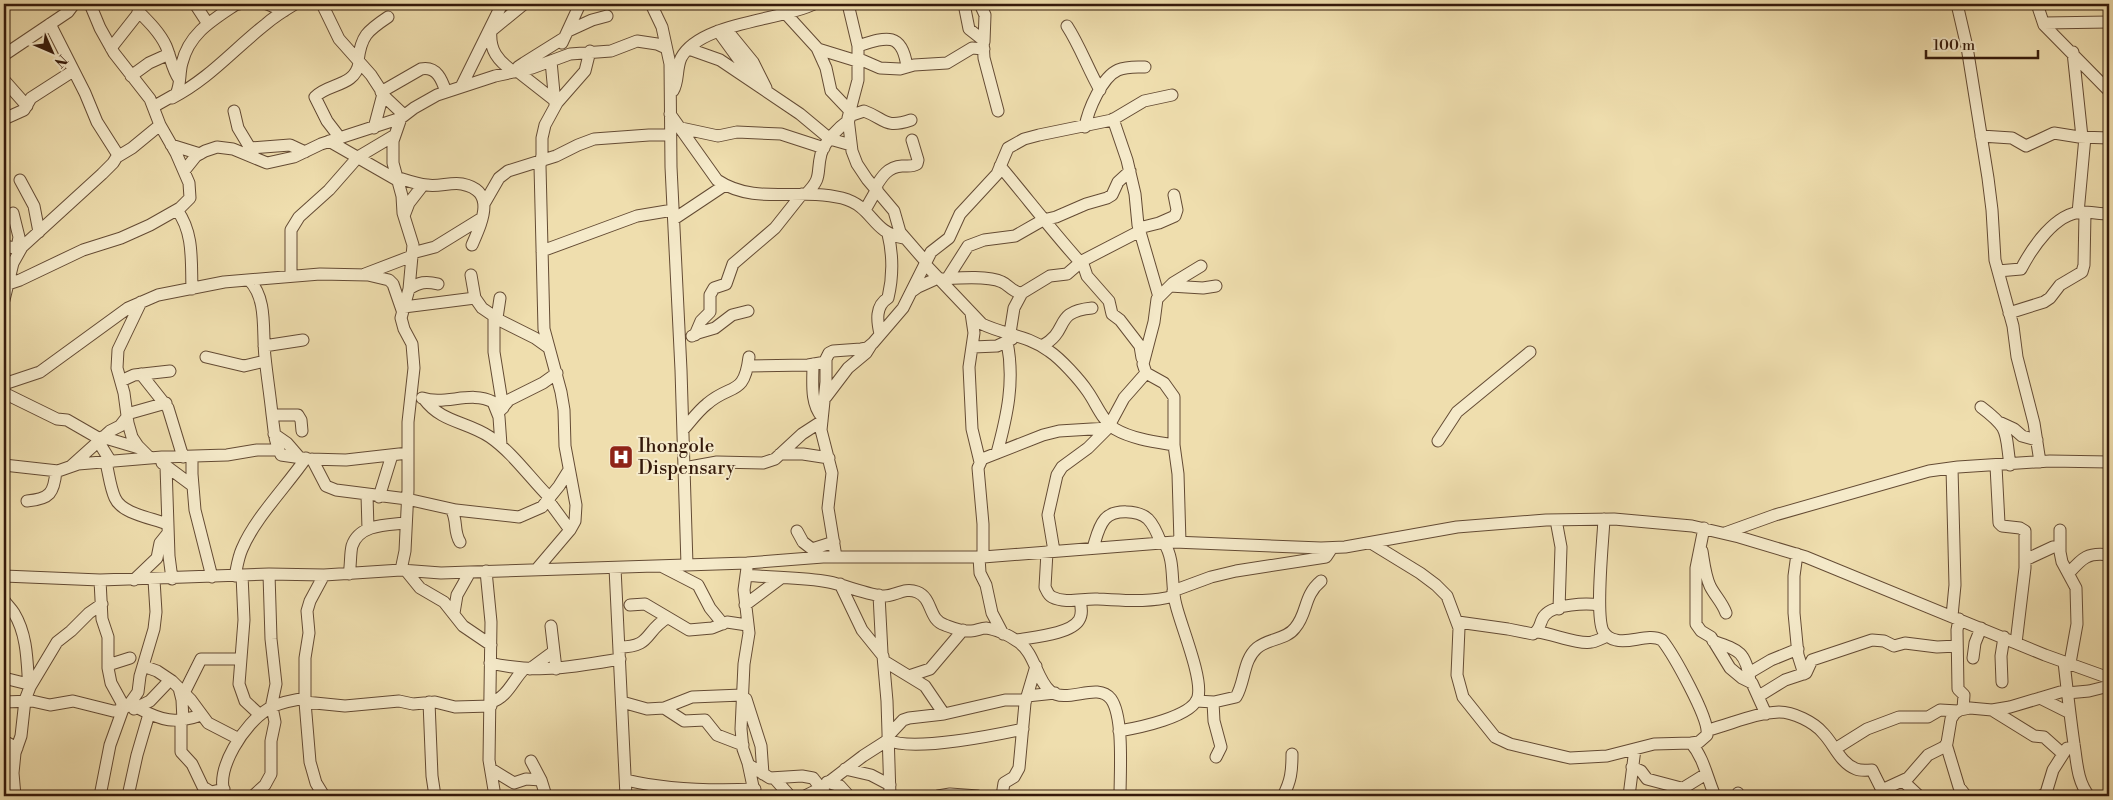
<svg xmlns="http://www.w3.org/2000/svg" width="2113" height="800" font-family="'Libre Bodoni',serif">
	<rect width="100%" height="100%" fill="#efdeae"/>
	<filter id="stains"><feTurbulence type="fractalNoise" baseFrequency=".004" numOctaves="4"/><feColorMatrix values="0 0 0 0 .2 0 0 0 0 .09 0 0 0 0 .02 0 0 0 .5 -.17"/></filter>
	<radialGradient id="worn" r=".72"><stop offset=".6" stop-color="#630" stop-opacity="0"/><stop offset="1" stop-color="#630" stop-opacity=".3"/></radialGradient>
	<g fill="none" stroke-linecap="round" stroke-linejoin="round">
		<defs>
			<path id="minor" d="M195,4l13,20
				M267,4l17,7
				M322,4l17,35 32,36 15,23 18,17
				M651,4l11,23 8,37 1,103 10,203 6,195
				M848,4l10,42v34l-10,38 4,33 5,13 10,15 27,32 6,21 26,30
				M964,4l5,25 14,11 1,18 14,53
				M980,4l5,11 -1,27
				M1957,4l10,43 21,131 4,32 3,50 18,66 4,31 17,66 6,39
				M2037,4l7,21 65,66
				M139,12c10,10 21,21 27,34 5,12 6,23 13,33
				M787,15l31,34 39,12
				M2044,23l65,-1
				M1067,26c13,20 21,43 33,64
				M726,29l27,33 13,26
				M491,30c-2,20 7,31 23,42
				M491,31l33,-27
				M568,31l24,-11 15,-4
				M718,31l32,44
				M562,43l18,-39
				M858,46c28,-9 44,-15 49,21
				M111,48l26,-33 4,-11
				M817,48l9,20 5,23 19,20
				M689,49l31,11 80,54 30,25 21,6
				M2073,52l9,85
				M4,55l64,-43 6,-8
				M857,58l23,10 20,1 14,-4 33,-2 25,-15 12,1
				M358,61c3,-25 9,-30 30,-44
				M551,61l4,43
				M131,76l18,-13 20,-9
				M4,80l23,26
				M461,87l41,-83
				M673,91c6,-10 3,-22 8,-33 19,-36 99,-37 133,-54
				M381,92l40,-23c16,-3 21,11 25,23
				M172,98c37,-19 62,-49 94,-74 9,-8 19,-14 29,-20
				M554,100l-37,-29 1,-4 6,-4 40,-25
				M153,107l23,-13c5,-9 3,-21 6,-31 7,-29 29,-42 53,-58l4,-1
				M234,111l4,17 15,25
				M670,114l47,66c39,26 82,7 125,18 33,9 28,34 62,40
				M849,116l15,-5c22,8 20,18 47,9
				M401,118l-8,23v22l9,33 1,17 10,32 -4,44 -8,29 3,11 8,15 2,24 -6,54v68l-3,61 -4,19
				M4,119l20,-9 7,-12 42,-27
				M1113,119l14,41 8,34 3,31 21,72
				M1085,127c3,-17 17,-50 33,-57 9,-4 18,-3 27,-3
				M374,128l9,-34
				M681,128l37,8 19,-4 44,2 43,14
				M1981,136l31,2 14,8 28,-13 25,4 30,1
				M340,138l-13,-17 -12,-24c13,-14 40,-10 44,-34
				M329,141l68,39
				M171,145l29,9
				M250,148l40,-3 15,7
				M117,157l15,-9 28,-23
				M1000,166c27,32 52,65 80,96
				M184,171l12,-15 9,-5 12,-4 16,2 34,14 27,-6 27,-13 80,-26 13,-10 23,-13 58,-19 37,-8 38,-14 41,-3 26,-10 20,3 9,4
				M396,177c10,3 20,7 31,8 11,2 24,-3 35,-1 35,7 20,38 10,61
				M20,180l14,26 5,26
				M875,188c7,-12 13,-21 27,-22 6,0 10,1 15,-2l1,-4 -6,-20
				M806,194c17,-17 10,-20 15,-40 4,-13 17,-26 28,-34
				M484,204l15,-26 9,-7 48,-15 22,-11 16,-6 55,-4h21
				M177,210c17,23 14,51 15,79
				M865,210l12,-21
				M13,213l6,24 -2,11
				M2078,213l7,-76
				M404,216l5,-13 14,-18
				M674,219l51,-34
				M1139,228l20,-5 16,-7 2,-6 -3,-15
				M4,246l16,3
				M542,251l95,-35 36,-6
				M412,253l23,-6 47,-29
				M1082,261l5,15 22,25 3,13 8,6 20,26 2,12
				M925,264l57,60c23,11 45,11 67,27 12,8 31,29 39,41 9,13 14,28 27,37 17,10 41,13 59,16
				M1998,271l23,-2c11,-21 34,-56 61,-57 9,0 18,2 27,2
				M365,274l47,-18
				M471,275l4,23 7,10 19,13 34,17 14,10
				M291,276v-46l8,-13 30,-27 29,-33 37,-22
				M942,279c15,-1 46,-4 60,3 7,3 11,11 20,11l28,-17 17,-2 15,-13 58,-30
				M947,279l21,-33 16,-6 31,-4 28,-16 13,-3 30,-13 21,-6 5,-3 6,-13 12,-11
				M249,280c19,19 13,52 16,77 2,19 5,38 7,57 2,14 2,28 9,41l28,4 37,1 62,-7
				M8,284l12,-4 63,-30 38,-12 29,-13 30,-17 10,-10 -1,-15 -13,-30 -16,-28 -10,-26 -36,-46 -14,-25 -10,-24
				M1170,286l33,2 13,-2
				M409,289c10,-7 17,-8 29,-5
				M911,292l7,-5 20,-9
				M4,300l9,-37 9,-16 80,-73 11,-11 5,-8 -21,-33 -12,-29 -35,-69
				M141,302l-23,48 -1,18 7,25 4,30 4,14 6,9 12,12
				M404,307l71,-9
				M971,313l3,20 -5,34 3,62 8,33
				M2009,313l35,-11 6,-4 10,-13 22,-13 2,-7 1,-52
				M494,317v35l9,56
				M497,318l3,-20
				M1010,333l4,-25 8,-15
				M880,334c-3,-13 -5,-28 8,-36 5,-21 5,-43 0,-64
				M695,335l6,-14 9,-9v-17l4,-7 12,-4 7,-20 42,-36 27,-34
				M692,336l6,-3 17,-5 17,-13 16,-4
				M264,346l39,-6
				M1042,346c29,-16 10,-34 50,-38
				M973,347l24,-1 15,-7
				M206,357l38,9 21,-5
				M813,364c0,18 -3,39 9,53
				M748,366l60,-1 18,-3
				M141,374l27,34 15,49
				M121,381l13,-6 36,-4
				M4,384l36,-12 88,-64 30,-13 66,-13 96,-8 48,1 21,5 4,4 9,26
				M4,393l53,26 10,1 33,19
				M826,397l22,-29 18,-15 5,-8
				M422,398c23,8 49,-8 71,4l6,15 2,28
				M424,399c18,24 42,22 66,38 23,16 40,41 60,61
				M1981,407c29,22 24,24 29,58
				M499,412l10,-12 34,-17 14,-10
				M127,414l39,-11
				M273,415h25l3,5 1,11
				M2001,423l13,6 8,7 15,4
				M1110,424l14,-26 22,-25
				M683,430c8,-9 15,-19 24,-26 24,-21 37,-7 42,-47
				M274,434l13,9 13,15
				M102,437l37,11
				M98,441l13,21
				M1438,441l19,-29 73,-60
				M997,453c10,-37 18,-72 10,-111
				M780,454h23l26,4
				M192,457v17l3,36 17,67
				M312,459l14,27 10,4 71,9 49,11 63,7 23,-10 17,-21 10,-16
				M106,463c3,11 4,24 9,35 7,16 37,20 52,26
				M162,463l31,23
				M4,465l54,6 20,-7 84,-7 65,-2 30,-5h21
				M71,466l39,-35 10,-5 7,-9
				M166,466l3,90 3,23
				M1996,466l3,57 3,3 18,2 5,3v37l-9,75
				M684,468l33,-6 46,1 12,-4 27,-25 20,-13
				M1952,468l3,117 -3,31
				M367,495l1,34
				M379,497l13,-42
				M548,500l22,30
				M27,501c23,-2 27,-8 29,-30
				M451,509c7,11 2,22 9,33
				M1556,520l5,27 -2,62
				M1704,528l-8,40v56l5,7 10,6 19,31 12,10 10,5 14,31
				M2060,530v22l2,10 14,26 1,36 -7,39
				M797,531l6,11 9,7 22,-7
				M1725,533l50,-18 154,-44 29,-4 92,-6 59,1
				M1180,542l-2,-68 -4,-29v-48l-10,-14 -18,-10 -3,-9 11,-42 3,-23 16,-16 28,-17
				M1371,543l49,30 16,12 11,11 12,32 -2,47 6,22 32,40 15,7 60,14 37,-2 47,-12 37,-1 8,-1 8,-7c3,-16 -34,-81 -45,-95 -14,-7 -32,4 -46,0 -5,-1 -10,-4 -13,-9 -8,-17 0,-89 1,-112
				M1093,548c3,-9 5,-21 12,-29 9,-10 33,-9 43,0 6,6 10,16 13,24
				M1054,551l-6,-36 9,-40 5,-8 26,-19 22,-22
				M1702,551c2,12 3,24 8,35 5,10 12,16 16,27
				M1047,552l-2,35c2,4 3,8 7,10 14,7 31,1 46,2 26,1 50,4 76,-3
				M1797,554l-3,22v37l4,42 6,19
				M836,557l-8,-49 4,-35 -11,-43 5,-48v-23l3,-6 4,-2 28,-2 6,-1 6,-5 30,-35 28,-56 18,-14 11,-24 37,-40 11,-26 16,-9 15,-4 73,-15 32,-19 28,-6
				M979,557l1,16 6,12 6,28 11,21
				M983,557v-33l-5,-56 4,-9 61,-24 16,-4 49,-3
				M2025,560l28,-13 7,-1
				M663,567l35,18 12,23 13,16
				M615,568l11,228
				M747,568l-3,22 5,43 -5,31 -3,65 2,20 5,14 7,33
				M536,570l34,-40 5,-9 1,-16 -11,-59 -1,-36 -3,-18 -17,-63 -4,-163 2,-11v-17l3,-13 12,-22 28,-32 5,-20
				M486,571l5,51 -2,138 6,36
				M407,572l13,16 24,14 19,24 28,19
				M2069,573c13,-15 19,-21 40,-18
				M269,574l2,65 5,45 -5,24
				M349,574c2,-9 1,-20 3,-28 7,-22 35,-21 53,-23
				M242,575l2,45 -5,64 6,17 15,14
				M324,575l-14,26 -3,10 2,22 -4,25v44l5,60 6,21 8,13
				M746,575c28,3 56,2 83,7 15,3 43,14 55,14 12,0 20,-9 33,-4 16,6 11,28 28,33 8,3 17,7 26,6 5,0 10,-3 15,-3 9,1 23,7 31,13 18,11 19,38 33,50 17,14 47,-10 61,8 13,18 9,74 9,97
				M4,576l96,4 169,-6 55,1 77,-5 40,3 29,-1 277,-9 76,-6h160l191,-15 147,6 24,-1 112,-20 89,-7 68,-1 78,7 47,11 67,20 239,98 64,23
				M235,576c2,-9 3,-18 7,-27 13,-31 44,-62 64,-91
				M100,580l2,39 6,18v31l3,15 11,20 -1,7
				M134,580l23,-22 3,-15 8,-10
				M840,584l22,46 21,26 4,45 3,95
				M1173,591l38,-14 25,-6 90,-14 6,-9
				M879,595l3,58
				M4,600c3,5 7,8 10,13 14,23 13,51 15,77
				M630,605l15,-1 44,26 23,-2 15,-6 20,3
				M745,605l36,-27
				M454,613l3,-18 13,-23
				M1959,619l-2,11 1,59 6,6 -1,14
				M1458,622l50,7 25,5c9,-5 6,-13 12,-19 10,-11 41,-12 54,-10
				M551,626l5,43
				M1538,632c15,2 42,13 54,10 5,-1 11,-4 15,-6
				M1017,640c16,-3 54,-6 62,-20 4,-6 2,-14 1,-20
				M1713,641c26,9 33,11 37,40
				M619,647c33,0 25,-15 48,-29
				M1973,658l2,-15 6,-15
				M884,661l41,25 19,28
				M2064,662c3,27 6,54 10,82 3,18 3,37 15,52
				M490,663c48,11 82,4 130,-4
				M108,665l22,-7
				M143,666l14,5 15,10 19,19 17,23 31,16
				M530,669l23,-17
				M1749,673l22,-13 27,-11
				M909,676l21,-7 33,-39
				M4,678l24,6
				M2002,682l-1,-26 3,-19
				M179,688l3,12 1,21
				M184,693l17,-34h40
				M2067,693l22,-2 20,-5
				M1027,696l28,-3
				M1759,696l26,-16 21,-7 6,-13 60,-20 12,1 10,5 11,-3 32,4 20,-1
				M2040,698l28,14
				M746,699l15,47 2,28
				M1196,701l18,1 22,-5c9,-15 7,-37 21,-49 12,-10 29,-8 38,-20 13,-15 8,-32 26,-47
				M4,702l28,-1 18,4 23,-4 40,10h6l9,-5 10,-14 2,-16 14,-47 2,-17 -2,-32
				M305,702l40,4 54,-5 14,3 22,-2 20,5 36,-1
				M429,702l3,74 3,20
				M491,702c16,-4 22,-22 33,-33
				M622,702l25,7 17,-1 28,-11 50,-2
				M1213,702l1,19 7,26 -5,10
				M138,708c24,13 37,16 63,7
				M664,708l20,13 21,-1 12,15 26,10
				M134,709l16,-8 20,-21
				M1992,710l42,26 10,1 19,17
				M181,721v31l11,12 11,23 8,5 13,-3
				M1708,730c24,-6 46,-17 71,-18 14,0 35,10 44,21 11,11 17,30 33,36 5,2 11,1 16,1l13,26
				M1119,731c18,-3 74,-14 79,-34 5,-19 -17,-71 -22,-92 -6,-21 0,-44 -12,-62
				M888,736l15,-16 6,-2 35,-4 61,-14h21
				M4,741l13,7
				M1691,743c13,15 16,35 24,53
				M1946,744l13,43 7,9
				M1835,749l32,-20 32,-12h29l12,-7 18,1
				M531,761l10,19 5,16
				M749,765l21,13 32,-2 11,2 14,18
				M1632,767l9,4 6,8 34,9 4,-1 21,-13
				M491,769l23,14 12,-4 15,1
				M845,769l26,6 19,10
				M774,778l16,18
				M626,780c42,10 85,11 129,9
				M1903,781l16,15
				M827,782l13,4 9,10
				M1882,790l26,-12 20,-23 16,-8 3,-4 4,-24 4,-6 5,-3 10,-2 22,2 18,-3 57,-17
				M1738,793v3
				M15,796l-2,-23 2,-20 6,-17 4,-36 5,-13 27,-45 14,-11 18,-18 13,-9
				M100,796l10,-51 13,-36
				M128,796l9,-41 12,-41
				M225,796c-11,-27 20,-73 43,-87 11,-7 24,-8 37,-11
				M253,796l12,-11 6,-11v-33l4,-19 -3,-15
				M805,796l16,-8 42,-32 25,-16c24,12 107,-5 135,-11
				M938,796l12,-2 28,2
				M1002,796l2,-13 10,-6 5,-9 6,-65 11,-37
				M1283,796c8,-15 9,-25 9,-42
				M1629,796l6,-47
				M2041,796l5,-3 7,-23 14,-22"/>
		</defs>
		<use href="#minor" stroke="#644b34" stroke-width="13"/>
		<use href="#minor" stroke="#f5eaca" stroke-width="11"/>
	</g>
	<defs>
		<symbol id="hospital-square" viewBox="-11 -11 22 22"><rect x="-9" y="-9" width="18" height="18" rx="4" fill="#8f2418" stroke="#f5eaca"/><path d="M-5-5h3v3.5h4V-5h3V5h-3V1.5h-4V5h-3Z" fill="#fff"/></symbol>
	</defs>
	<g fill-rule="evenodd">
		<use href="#hospital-square" x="607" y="443" width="28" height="28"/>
	</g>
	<g text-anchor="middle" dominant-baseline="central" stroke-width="4" stroke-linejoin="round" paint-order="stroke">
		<g font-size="19" fill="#351a0b" stroke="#f5eaca" text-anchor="start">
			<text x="638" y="446">Ihongole<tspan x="638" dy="22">Dispensary</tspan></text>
		</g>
	</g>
	<rect width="2113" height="800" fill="none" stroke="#efdeae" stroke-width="20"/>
	<rect x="5" y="5" width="2103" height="790" fill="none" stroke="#351a0b" stroke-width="2.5"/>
	<rect x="10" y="10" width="2093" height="780" fill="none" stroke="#351a0b"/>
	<g transform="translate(52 52) rotate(135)" stroke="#f5eaca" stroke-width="4" paint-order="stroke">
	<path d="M0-4L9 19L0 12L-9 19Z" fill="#351a0b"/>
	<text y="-8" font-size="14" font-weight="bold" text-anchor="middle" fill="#351a0b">N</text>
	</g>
	<path d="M1926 50v8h112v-8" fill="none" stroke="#351a0b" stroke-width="2.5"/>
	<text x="1933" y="50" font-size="15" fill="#351a0b" stroke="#f5eaca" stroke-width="4" paint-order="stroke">100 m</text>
	<rect width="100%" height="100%" filter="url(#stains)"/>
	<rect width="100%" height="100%" fill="url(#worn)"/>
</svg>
